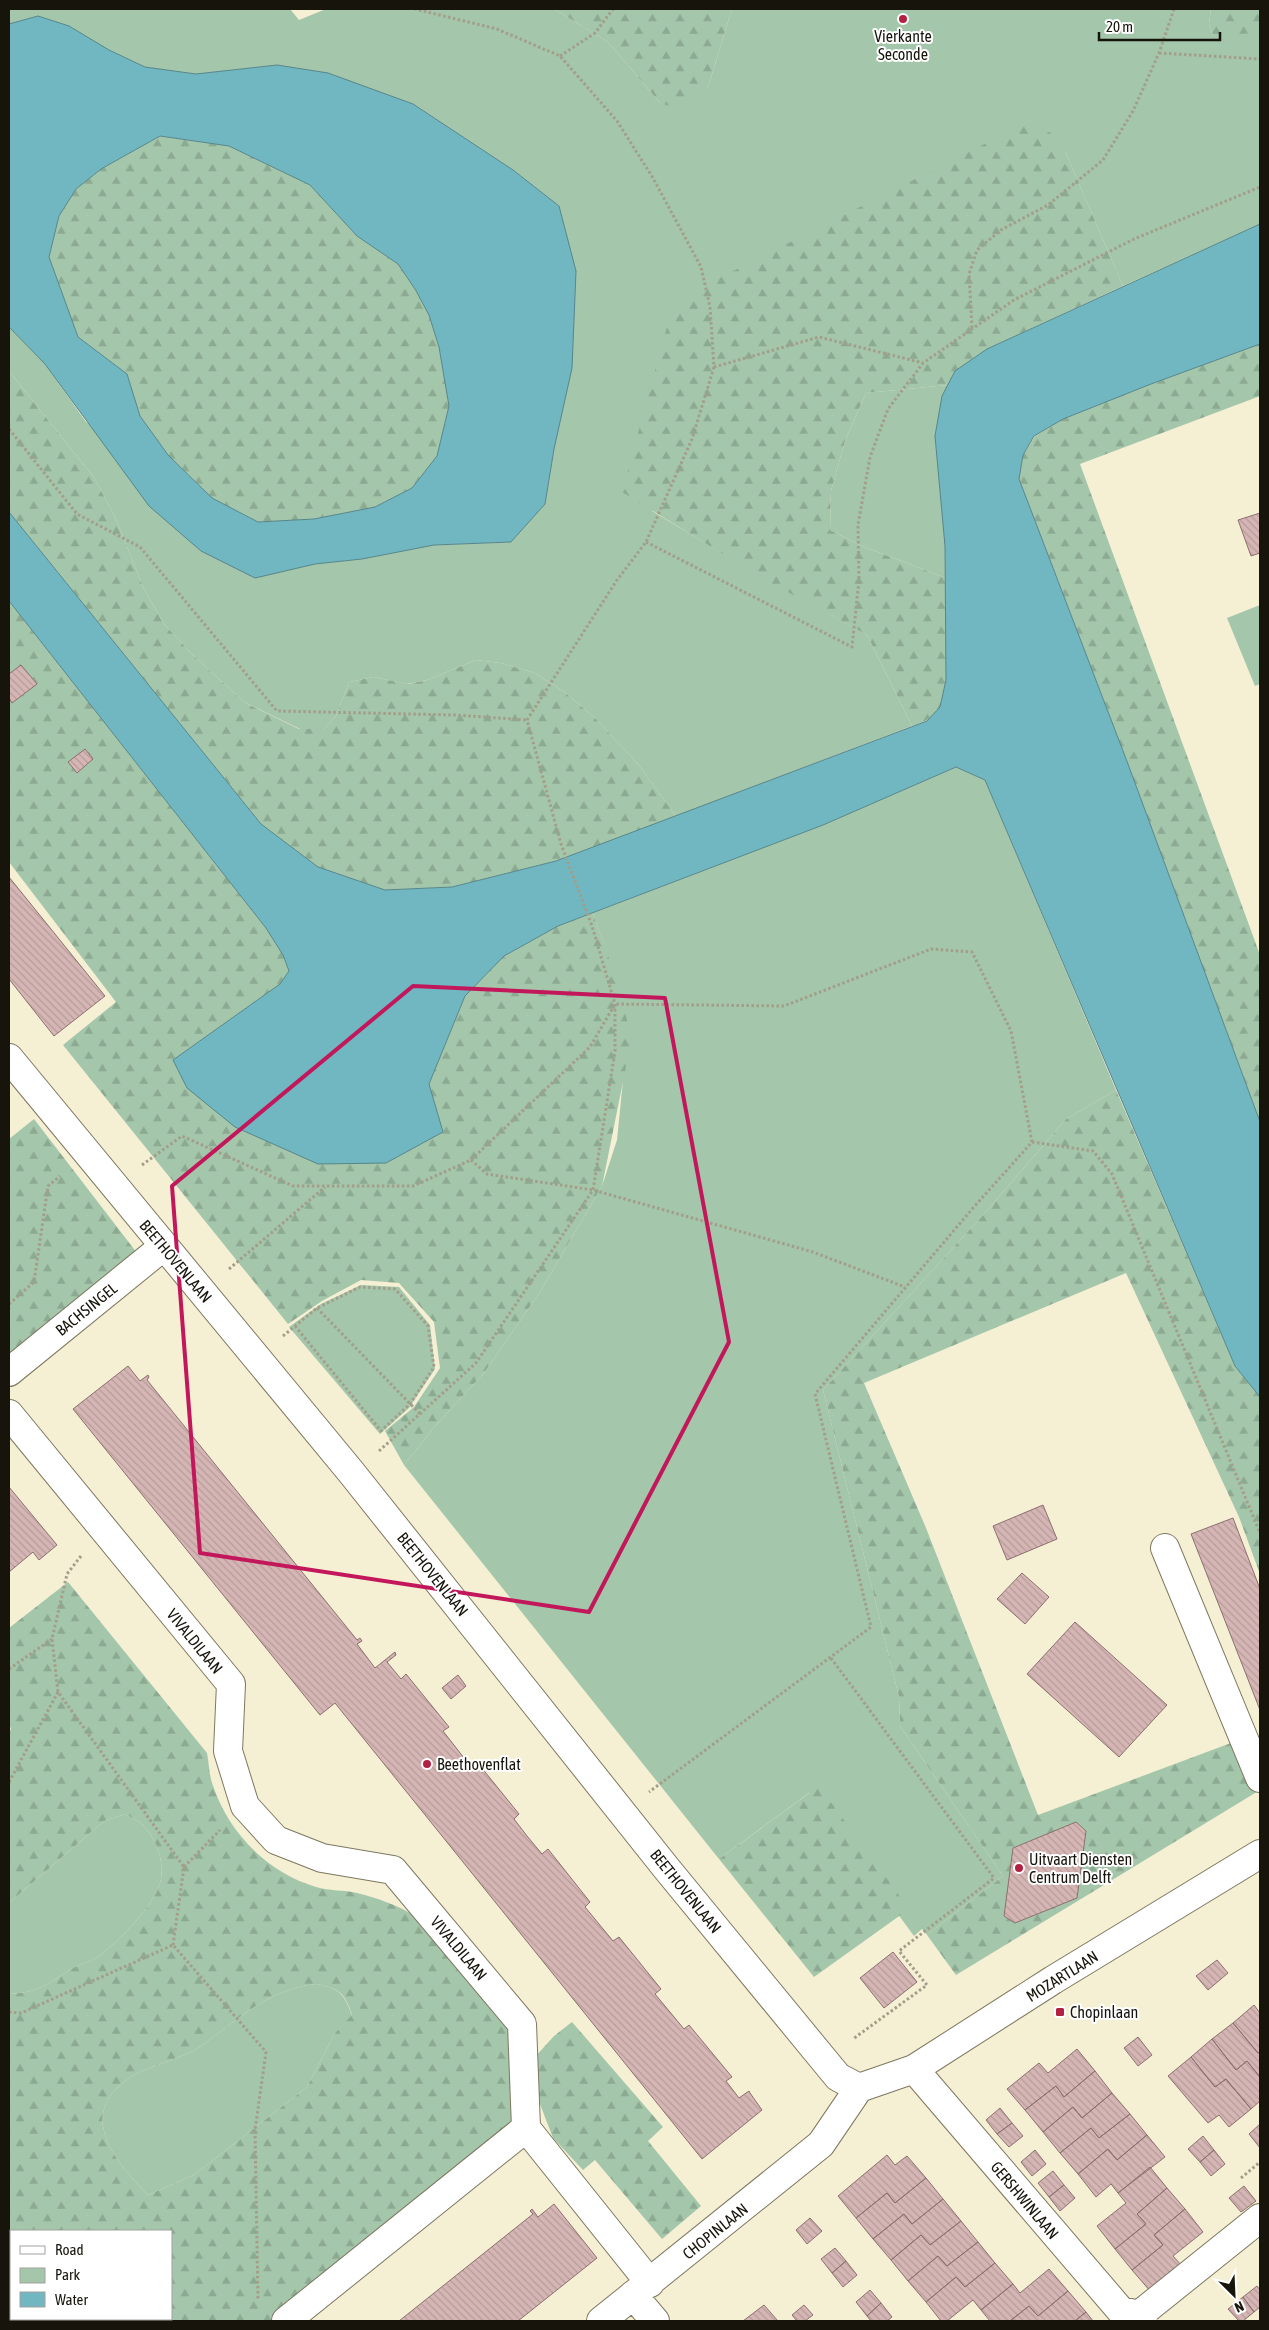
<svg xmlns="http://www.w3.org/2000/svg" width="1269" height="2330" font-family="'Asap Condensed',sans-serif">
	<defs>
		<pattern id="forest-firs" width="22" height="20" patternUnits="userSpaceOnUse" patternTransform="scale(1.25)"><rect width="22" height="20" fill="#a4c6aa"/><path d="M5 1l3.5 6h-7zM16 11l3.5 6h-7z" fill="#8ca991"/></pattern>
		<pattern id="building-back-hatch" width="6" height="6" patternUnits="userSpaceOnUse" patternTransform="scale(1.25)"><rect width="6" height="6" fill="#d5b6b5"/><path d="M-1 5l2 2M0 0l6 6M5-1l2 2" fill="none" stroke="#b69c9a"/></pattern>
	</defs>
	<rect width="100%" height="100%" fill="#f5efd4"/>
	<path fill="#a4c6aa" d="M9,9h281l9,11 27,-11h228l54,33 52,61 48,-16 24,-78h479l-2,15 4,12h47v188l-137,62 -58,-135 -413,360 110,66 105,58 45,91 -236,90 -38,-52 -43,-46 -28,-24 -32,-21 -34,-10 -25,-3 -49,20 -20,4 -34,-7 -24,5 -13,34 -12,13h-24l-56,-27 -51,-47 -29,-31 -20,-35 -29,-72 -20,-38 -86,-108v-44l36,37 41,58 229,142 47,-5 72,-14 77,-3 34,-38 9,-55 5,-243 -46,-36 -100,-66 -136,-39 -81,9 -51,-7 -107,-51 -29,8z
		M948,385l-6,11 4,182 -84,-32 -32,-16 1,-39 14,-50 21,-48z
		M1260,605v79l-5,2 -28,-68z
		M956,767l29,13 131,310 -50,29 -82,95 -161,176 76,307 1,29 103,150 -76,59 -5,-6 -8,7 -105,-143 -90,66 -315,-394 33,-41 47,-51 56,-81 62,-106 15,-46 9,-90 -23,-108 -10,-29 230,-88z
		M361,1285l38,2 31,38 5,44 -26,39 -29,26 -91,-107 32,-23z
		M125,1814c5,3 12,6 17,10 14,14 24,39 18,59 -7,24 -41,58 -61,73 -8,6 -19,8 -28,13 -25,16 -31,23 -62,25v-91l95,-82z
		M316,1984c23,4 29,10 36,32l-17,17 -28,54 -113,88 -46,20c-30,-31 -72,-77 -23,-114 19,-15 56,-21 76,-35 37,-26 67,-57 115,-62z"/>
	<path fill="url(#forest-firs)" fill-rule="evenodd" d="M554,9h178l-24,78 -35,20 -13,-4 -52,-61z
		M1211,9h49v27h-47l-4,-12z
		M1026,123l25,10 14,18 58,135 -136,63 -32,22 -7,14 -82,8 -21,48 -14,50 -1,39 32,16 84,32c0,32 7,102 -6,129 -6,11 -17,16 -28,19l-45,-91 -105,-57 -140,-86 52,-191z
		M160,136l69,10 81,39 47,51 41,28 17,25 14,26 10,32 10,59 -12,50 -25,32 -37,19 -61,12 -56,3 -46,-24 -44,-43 -28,-39 -13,-42 -49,-37 -29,-80 10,-41 17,-27 25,-20z
		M1260,344v52l-180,68 180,491v167l-132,-358 -109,-285 4,-24 12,-19 28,-17 88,-35z
		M9,371l86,108 20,38 29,72 20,35 29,31 51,47 55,27h25l12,-13 13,-34 24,-5 35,7 19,-4 49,-20 25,3 34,10 32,21 28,24 43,46 38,52 -120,45 -104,26 -67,3 -67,-23 -57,-43 -252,-312z
		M9,601l257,327 17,27 6,16 -9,13 -107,76 213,103 56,-31 -13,-48 36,-88 39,-40 54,-30 35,-13 30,86 8,43 -29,144 -62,106 -56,81 -47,51 -33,41 -19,-34 29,-24 26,-39 -6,-46 -35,-39 -38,-3 -39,21 -34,23 -225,-279 53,-43 -107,-140z
		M1116,1090l119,276 25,31v177l-21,-57 -113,-244 -262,110 62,145 112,287 201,-75 21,50 -304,185 -29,-40 76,-59 -103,-150 -1,-29 -76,-307 161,-176 82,-95z
		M34,1119l103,134 -128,103v-217z
		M68,1582l139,171c2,10 2,21 5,30 16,49 54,89 104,104 13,4 28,3 41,6 21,5 39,12 57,22l102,110 2,99 -237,197h-212l-2,-2h104v-88h-160v19l-2,-3v-253c31,-2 37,-9 62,-25 9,-5 20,-7 28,-13 20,-15 54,-49 61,-73 6,-20 -4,-45 -18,-59 -5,-4 -12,-7 -17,-10l-21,7 -95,82v-171l2,-3 -2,-5v-96zM316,1984c23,4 29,9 36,31l-17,18 -28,54 -113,88 -46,20c-30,-31 -72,-77 -23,-114 19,-15 56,-21 76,-35 37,-26 67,-57 115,-62z
		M819,1786l90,123 -95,68 -95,-118z
		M572,2022l91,105 -15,14 53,65 -39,33 -67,-79 -12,10 -30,-32 -13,-34 -5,-47 19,-21z"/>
	<path fill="#71b7c2" stroke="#56868b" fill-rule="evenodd" d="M38,16l31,10 40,24 36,17 51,7 81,-9 51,8 85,31 100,66 46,36 17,65 -4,97 -18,81 -9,55 -34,38 -77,3 -72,14 -47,5 -60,14 -54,-27 -52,-45 -104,-142 -36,-37v-303zM160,136l69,10 81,39 47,51 41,28 17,25 14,26 10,32 10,59 -12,50 -25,32 -37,19 -61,12 -56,3 -46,-24 -44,-43 -28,-39 -13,-42 -49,-37 -29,-80 10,-41 17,-27 25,-20z
		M1260,224v120l-109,40 -88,35 -29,17 -11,19 -4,24 109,285 132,358v275l-25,-31 -250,-586 -29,-13 -133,58 -265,101 -54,30 -39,40 -36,88 14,48 -57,31 -68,1 -83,-37 -48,-39 -14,-28 107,-76 9,-13 -6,-16 -17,-27 -257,-327v-89l252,312 57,43 67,23 67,-3 104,-26 371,-140 13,-14 6,-27 -1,-134 -10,-110 7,-40 13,-25 32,-22z"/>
	<path fill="url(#building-back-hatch)" stroke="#8c706f" d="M1260,513v40l-9,3 -13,-36z
		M21,665l16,19 -25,19 -3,-5v-24z
		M85,749l8,10 -16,14 -9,-11z
		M9,877l96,119 -51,40 -45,-57z
		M128,1366l12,15 8,-6 1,2 -2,3 210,260 3,-2 2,3 -5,3 18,24 20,-16 1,3 -9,7 14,17 5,-5 43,53 -6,4 28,36 6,-5 42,52 -5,5 13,17 15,18 6,-5 42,53 -5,5 28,34 6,-4 42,52 -6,5 29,35 5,-4 43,52 -6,4 13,17 10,-7 1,2 12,17 -60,49 -367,-456 -15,12 -247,-306z
		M9,1487l48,58 -18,15 -6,-8 -24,20z
		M1043,1505l14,34 -50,21 -14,-34z
		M1233,1518l27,71v121l-69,-176z
		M1022,1573l27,24 -24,27 -28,-25z
		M1075,1622l92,83 -48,52 -92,-83z
		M458,1675l8,11 -15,13 -9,-11z
		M1076,1822l10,9 -9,67 -62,25 -11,-7 9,-68z
		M893,1952l24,30 -33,26 -24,-30z
		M1217,1960l11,13 -20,17 -12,-14z
		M1254,2005l6,8v38l-2,2 -25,-30z
		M1233,2023l25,30 2,-2v26l-13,-16 -11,9 -24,-31z
		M1138,2037l14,18 -14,11 -14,-18z
		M1212,2039l24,31 11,-9 13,16v24l-9,8 -25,-30 -11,8 -24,-30z
		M1077,2049l18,22 -31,26 -8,-11 -31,24 -18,-21 32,-26 9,10z
		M1191,2057l24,30 11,-8 25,30 -22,18 -10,-12 -11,8 -40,-47z
		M1095,2071l17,22 -30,25 -9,-11 -30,25 -18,-22 31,-24 8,11z
		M1112,2093l18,21 -31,24 -8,-10 -31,25 -17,-21 30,-25 9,11z
		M1000,2108l12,15 -15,11 -11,-14z
		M1130,2114l17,21 -30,25 -9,-11 -30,25 -18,-21 31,-25 8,10z
		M1012,2123l11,13 -14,11 -12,-13z
		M1260,2124v24l-11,-14z
		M1147,2135l18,22 -47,36 -7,-9 -15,13 -18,-23 30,-25 9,11z
		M1203,2136l11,14 -14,12 -12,-13z
		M1035,2150l11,14 -14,12 -11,-14z
		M1214,2150l11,14 -14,12 -11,-14z
		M887,2155l8,10 12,-9 19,22 -31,25 -8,-10 -31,25 -18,-22z
		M1150,2167l17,21 -30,26 9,10 -31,25 -18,-23 29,-23 -8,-10z
		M1053,2171l11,14 -15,12 -11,-14z
		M926,2178l17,21 -31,25 -8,-10 -31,25 -17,-21 31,-25 8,10z
		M1064,2185l11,13 -15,13 -11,-14z
		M1244,2186l12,15 -15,11 -12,-14z
		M1167,2188l18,21 -31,26 9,10 -31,25 -17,-21 31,-25 -9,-10z
		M943,2199l18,22 -31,24 -9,-10 -30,25 -18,-21 31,-25 8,10z
		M554,2204l43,54 -79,63h-119l134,-107 -3,-3 2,-2 6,8z
		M1185,2209l18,23 -30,24 9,10 -31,26 -19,-22 31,-25 -9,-10z
		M810,2218l12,13 -15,13 -11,-14z
		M961,2221l17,21 -31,24 -9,-10 -30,25 -17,-21 30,-25 9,10z
		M978,2242l17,21 -30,24 -9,-10 -30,25 -18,-21 30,-25 9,10z
		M835,2248l11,13 -14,12 -11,-14z
		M846,2261l11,14 -14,12 -11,-14z
		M995,2263l18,21 -32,26 -8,-10 -26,21h-6l-15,-19 30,-25 9,10z
		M1049,2269l19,22 -30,25 -9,-10 -19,15h-20l-9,-11 32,-26 7,9z
		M1257,2286l3,4v17l-6,5 -11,-15z
		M870,2290l11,13 -14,13 -11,-14z
		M1068,2291l18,21 -11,9h-65l19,-15 9,10z
		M1243,2297l11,15 -11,9h-4l-11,-12z
		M881,2303l11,14 -5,4h-16l-4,-5z
		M764,2305l14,16h-35z
		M804,2305l9,10 -8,6h-8l-5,-6z
		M1086,2312l7,9h-18z"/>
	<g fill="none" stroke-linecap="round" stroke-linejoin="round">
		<defs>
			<path id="minor" d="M9,1058l342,414 316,397 157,191 14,17 21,11
				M9,1372l155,-126
				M9,1414l222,270 -3,67 17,55 31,34 46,18 71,12 129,154 4,104 124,155
				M1165,1548l95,230
				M914,2069l207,242 18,4 4,6
				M859,2088l55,-19 139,-89 207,-126
				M633,2295l22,26
				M1139,2315l121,-97
				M286,2321l240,-193
				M601,2321l220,-177 38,-56"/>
		</defs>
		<use href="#minor" stroke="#7d7860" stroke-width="30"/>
		<path stroke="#a29e89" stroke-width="3" stroke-dasharray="2.5 2.5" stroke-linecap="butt" d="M1159,53l101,6
			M560,56l35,-23 18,-24
			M972,328l-3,-54 8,-24 24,-20 47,-25 55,-45 30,-49 26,-58 15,-44
			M714,367l105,-30 104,26
			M9,429l68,85 63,33 137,164 178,4 72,5
			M646,542l206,105 7,-67 -1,-55 12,-68 18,-48 35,-46 91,-63 120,-61 126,-52
			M1032,1142l61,9 19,23 148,359
			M471,1160l16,14 106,16 220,62 92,35
			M142,1165l40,-29 111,50h120l58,-26 119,-113 25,-43 169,2 147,-57 41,3 39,79 21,111 -59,66 -158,186 56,233 -222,165
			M229,1269l96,-82
			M9,1304l25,-22 14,-96 12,-10
			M317,1308l103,106
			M283,1336l34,-28 43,-21 35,2 33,37 6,41 -24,37 -29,27 -86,-105
			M379,1451l97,-88 117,-173 22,-139v-47l-23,-78 -31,-82 -34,-124 90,-140 29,-38 46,-103 22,-72 -4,-60 -9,-40 -48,-89 -36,-57 -57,-65 -63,-27 -82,-20
			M81,1556l-14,18 -15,65 6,53 126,175 -11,78
			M831,1658l163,220 -95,73 28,34 -74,54
			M9,1669l43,-30
			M9,1782l49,-90
			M184,1867l36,-37
			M9,2012l12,1 152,-68 93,107 -11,78 3,170
			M1241,2178l19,-16
			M158,2321h1"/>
		<use href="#minor" stroke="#fff" stroke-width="28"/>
	</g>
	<path fill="none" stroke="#c2185b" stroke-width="4" stroke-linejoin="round" d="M413,986l252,12 64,344 -140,270 -389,-59 -28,-367z"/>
	<g fill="#b32142" stroke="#fff" stroke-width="2">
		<circle cx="903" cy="19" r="5"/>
		<circle cx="427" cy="1764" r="5"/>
		<circle cx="1019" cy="1868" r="5"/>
		<rect x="1055" y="2007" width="10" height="10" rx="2.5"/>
	</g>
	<g text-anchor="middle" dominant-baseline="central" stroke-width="4" stroke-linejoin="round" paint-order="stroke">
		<g font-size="16" fill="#16140b" stroke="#fff" text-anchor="start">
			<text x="903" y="36" text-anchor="middle">Vierkante<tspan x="903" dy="18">Seconde</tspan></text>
			<text x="437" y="1764">Beethovenflat</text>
			<text x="1029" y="1859">Uitvaart Diensten<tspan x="1029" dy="18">Centrum Delft</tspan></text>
			<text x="1070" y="2012">Chopinlaan</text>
		</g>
		<g font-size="16" fill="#16140b" stroke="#fff">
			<text transform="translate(176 1261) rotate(50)">BEETHOVENLAAN</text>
			<text transform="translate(86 1309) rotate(-39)">BACHSINGEL</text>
			<text transform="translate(433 1574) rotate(51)">BEETHOVENLAAN</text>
			<text transform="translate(195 1641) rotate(51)">VIVALDILAAN</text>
			<text transform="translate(686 1891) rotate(51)">BEETHOVENLAAN</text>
			<text transform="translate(459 1948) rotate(50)">VIVALDILAAN</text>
			<text transform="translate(1062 1976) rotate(-32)">MOZARTLAAN</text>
			<text transform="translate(1025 2200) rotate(50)">GERSHWINLAAN</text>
			<text transform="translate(715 2231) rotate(-39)">CHOPINLAAN</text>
		</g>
	</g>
	<rect width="1269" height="2330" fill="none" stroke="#16140b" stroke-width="20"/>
	<rect x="10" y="2230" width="162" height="90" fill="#ffffff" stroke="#a2a19d"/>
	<rect x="20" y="2246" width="25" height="8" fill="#ffffff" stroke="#a2a19d"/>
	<text x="55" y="2255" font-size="15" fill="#16140b">Road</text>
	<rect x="20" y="2268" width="25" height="15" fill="#a4c6aa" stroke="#a2a19d"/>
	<text x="55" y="2280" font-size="15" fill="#16140b">Park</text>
	<rect x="20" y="2292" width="25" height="15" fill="#71b7c2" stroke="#a2a19d"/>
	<text x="55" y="2305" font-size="15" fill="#16140b">Water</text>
	<g transform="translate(1234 2295) rotate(156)" stroke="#ffffff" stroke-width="4" paint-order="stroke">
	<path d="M0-4L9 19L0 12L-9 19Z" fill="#16140b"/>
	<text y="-8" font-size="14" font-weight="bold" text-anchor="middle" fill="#16140b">N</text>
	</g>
	<path d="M1099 32v8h121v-8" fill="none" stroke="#16140b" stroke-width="2.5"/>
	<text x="1106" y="32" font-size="15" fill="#16140b" stroke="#ffffff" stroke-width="4" paint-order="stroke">20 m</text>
</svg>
